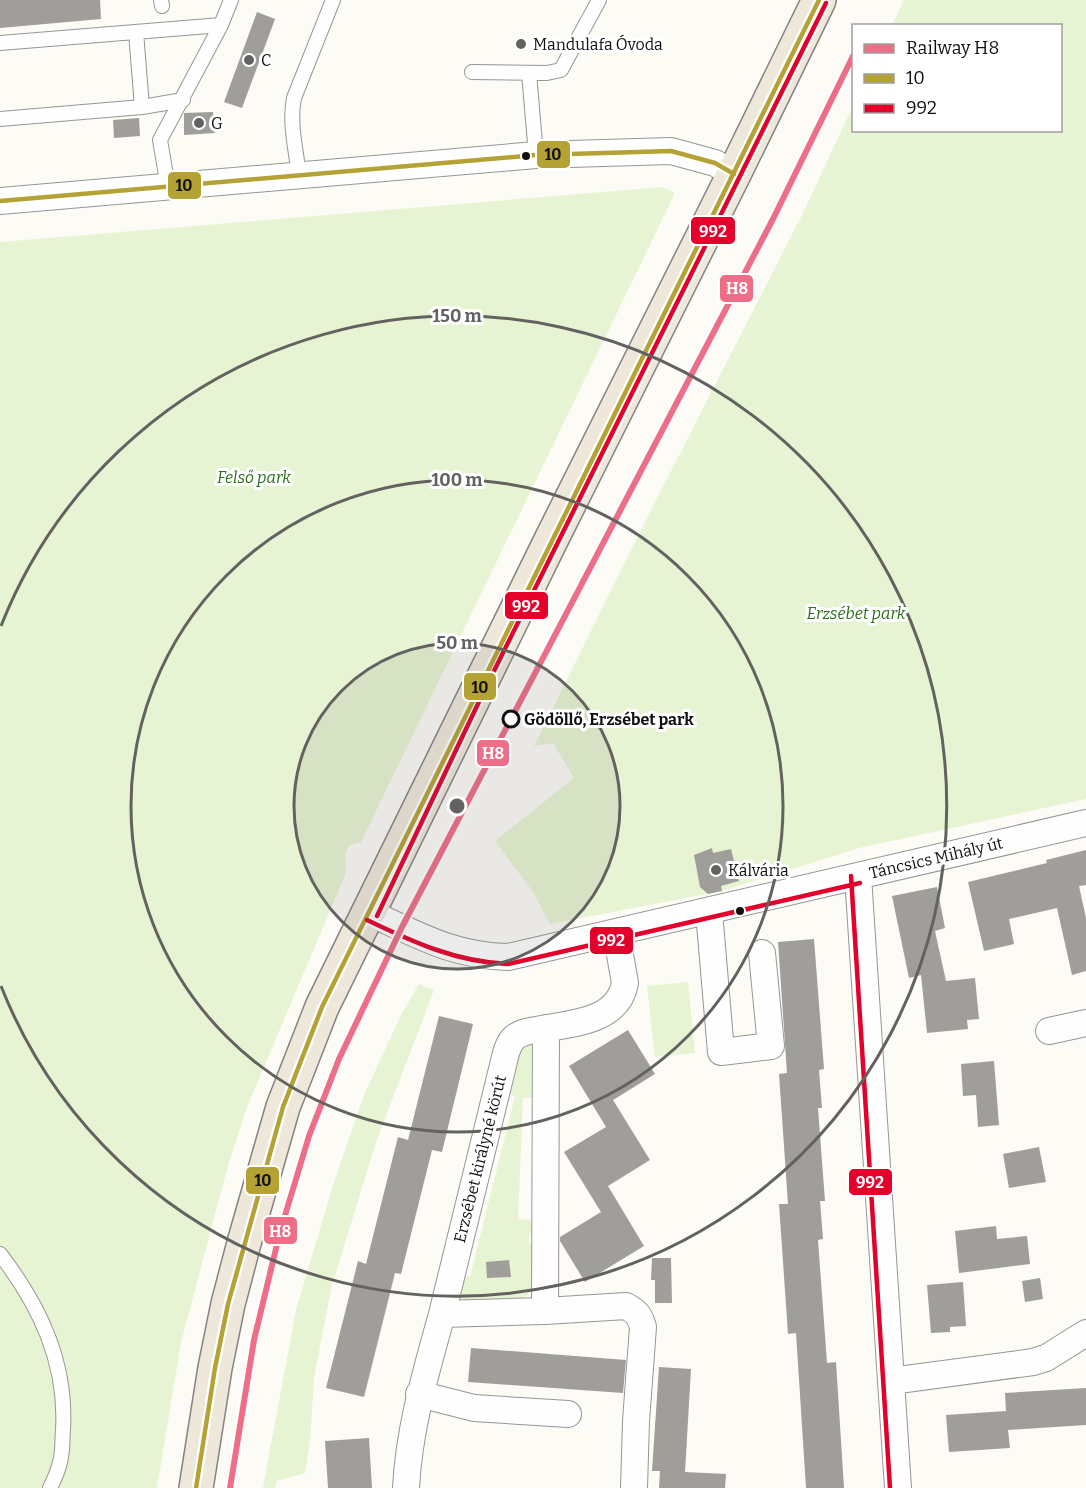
<svg xmlns="http://www.w3.org/2000/svg" width="1086" height="1488" font-family="Bitter,serif">
	<rect width="100%" height="100%" fill="#fcfbf6"/>
	<path fill="#e7f4d3" d="M904,0h182v799l-227,49 -137,43 -172,33 -17,-32 -38,-51 79,-63 -21,-35 -19,3 114,-230 155,-303 50,-107 1,24h206v-104l-168,-1z
		M662,187l13,6 -314,649 -11,3 -5,8 1,20 -99,234 -20,62 -46,174 -24,145h-157v-1246z
		M688,982l7,71 -40,4 -8,-71z
		M419,984l15,6 -58,152 -45,147 -17,89 -4,64 -5,31 -28,8 -2,7h-12l33,-178 37,-125 31,-90 38,-82z
		M535,1043l3,28h-5v10h5l-1,17h-14l-5,121 12,1 4,5v7l-4,1 -1,10 5,1c0,17 5,46 -12,55l-65,2 4,-26 9,2 45,-181 -10,-3 14,-47z"/>
	<path fill="#a09e9b" d="M0,0h100l1,19 -101,9z
		M257,12l18,7 -33,89 -18,-6z
		M213,112l2,21 -31,2v-22z
		M139,118l1,18 -26,2 -1,-18z
		M712,848l1,5 18,-4 8,32 -18,5 1,5 -14,3 -8,-7 -6,-32z
		M1086,850v35l-7,1 7,32v53l-14,4 -15,-67 -48,11 5,25 -30,7 -16,-69 79,-19 -1,-3z
		M937,887l8,41 -10,3 11,50 29,-3 4,41 -12,1 1,9 -41,4 -6,-58 -12,3 -17,-82z
		M814,939l10,130 -5,1 3,38h-4l7,93h-5l3,38 -5,1 9,123 9,-1 8,126h-38l-10,-155 -8,1 -9,-130h9l-9,-130 8,-1 -9,-131z
		M439,1016l34,8 -31,128 -10,-2 -31,124 -6,-1 -31,124 -38,-9 32,-127 8,3 32,-127 10,3z
		M628,1030l27,44 -42,26 37,60 -42,26 36,60 -59,36 -25,-41v-4l41,-25 -37,-60 42,-25 -37,-61z
		M994,1061l5,64 -21,2 -2,-32 -13,1 -2,-32z
		M1039,1147l7,35 -37,6 -6,-34z
		M996,1226l1,13 30,-3 3,28 -71,9 -4,-42z
		M652,1258h19l1,45h-17v-23h-4z
		M509,1260l2,17 -24,1 -1,-16z
		M1040,1278l3,21 -18,3 -3,-21z
		M963,1282l3,44 -16,1v5l-19,1 -4,-48z
		M471,1348l155,12 -3,33 -155,-11z
		M659,1367l32,2 -6,103 41,2 -1,14h-66l1,-17h-8z
		M1086,1388v37l-78,5 2,18 -61,4 -3,-37 60,-4 -1,-18z
		M369,1438l3,50h-44l-3,-47z"/>
	<g fill="none" stroke-linecap="round" stroke-linejoin="round">
		<defs>
			<path id="lane" d="M161,0l1,6
				M136,32l6,75
				M0,43l221,-18
				M472,72l75,1 14,-3 38,-70
				M529,73l7,82
				M0,119l142,-12 41,-7
				M299,175c-3,-25 -10,-52 -5,-77l39,-98
				M168,187l-8,-47 61,-115 10,-25
				M0,1254c40,52 67,109 63,176 -1,10 0,22 -3,32 -2,9 -6,18 -10,26"/>
			<path id="street" d="M0,201l536,-46 135,-4 44,12 19,11
				M858,876l40,612
				M709,912l12,140 50,-6 -9,-93
				M370,913c48,22 83,43 138,44l578,-134
				M546,1028l-1,283 -103,3 64,-261c2,-6 4,-12 9,-16 6,-5 15,-6 22,-7 33,-7 81,-7 88,-47l-9,-51
				M1049,1031l37,-8
				M545,1311l81,-5c11,6 14,10 17,21l-7,94 -2,67
				M891,1381l142,-19 13,-4 40,-25
				M419,1394l55,14 94,6
				M406,1488c3,-60 20,-116 36,-174"/>
			<path id="primary" d="M196,1488l19,-120 13,-64 16,-61 39,-136 39,-100 229,-467 183,-366 85,-174"/>
		</defs>
		<use href="#lane" stroke="#969694" stroke-width="16"/>
		<use href="#street" stroke="#969694" stroke-width="28"/>
		<use href="#primary" stroke="#848381" stroke-width="36"/>
		<use href="#lane" stroke="#fffefe" stroke-width="14"/>
		<use href="#street" stroke="#fffefe" stroke-width="26"/>
		<use href="#primary" stroke="#eee8da" stroke-width="33"/>
		<defs>
			<path id="bus-1" d="M0,201l536,-46 135,-4 44,12 19,11
				M196,1488l19,-120 13,-64 55,-197 39,-100 497,-1007"/>
			<path id="bus-2" d="M851,876l39,612
				M377,916l109,-229 340,-684
				M367,920c46,22 89,42 141,44l352,-81"/>
		</defs>
		<use href="#bus-1" stroke="#fff" stroke-width="9"/>
		<use href="#bus-2" stroke="#fff" stroke-width="9"/>
		<use href="#bus-1" stroke="#b4a234" stroke-width="4.5"/>
		<use href="#bus-2" stroke="#e4002b" stroke-width="4.5"/>
		<defs>
			<path id="rail-1" d="M230,1488l24,-148 26,-108 29,-96 30,-77 63,-132 371,-708 81,-165"/>
		</defs>
		<use href="#rail-1" stroke="#fff" stroke-width="10"/>
		<use href="#rail-1" stroke="#ed6e86" stroke-width="6"/>
	</g>
	<circle cx="457" cy="806" r="163" fill="#636260" fill-opacity=".12"/>
	<g fill="none" stroke="#636260" stroke-width="3">
		<circle cx="457" cy="806" r="163"/>
		<circle cx="457" cy="806" r="326"/>
		<path d="M1 626A490 490 0 1 1 1 986"/>
	</g>
	<g fill="#636260" stroke="#fff" stroke-width="2">
		<circle cx="521" cy="44" r="6"/>
		<circle cx="249" cy="60" r="6"/>
		<circle cx="199" cy="123" r="6"/>
		<circle cx="716" cy="870" r="6"/>
	</g>
	<g fill="#101010" stroke="#fff" stroke-width="2">
		<circle cx="526" cy="156" r="5"/>
		<circle cx="740" cy="911" r="5"/>
	</g>
	<circle fill="#fff" stroke="#101010" stroke-width="3" cx="511" cy="719" r="8"/>
	<g text-anchor="middle" dominant-baseline="central" stroke-width="6" stroke-linejoin="round" paint-order="stroke">
		<g font-size="16" fill="#101010" stroke="#fff" text-anchor="start">
			<text x="533" y="44">Mandulafa Óvoda</text>
			<text x="261" y="60">C</text>
			<text x="211" y="123">G</text>
			<text x="728" y="870">Kálvária</text>
		</g>
		<g font-size="16" font-style="italic" fill="#2d6f19" stroke="#fff">
			<text x="254" y="477">Felső park</text>
			<text x="856" y="613">Erzsébet park</text>
		</g>
		<g font-size="16" font-weight="bold" fill="#101010" stroke="#fff" text-anchor="start">
			<text x="524" y="719">Gödöllő, Erzsébet park</text>
		</g>
		<g font-size="16" fill="#101010" stroke="#fff">
			<text transform="translate(936 858) rotate(-13)">Táncsics Mihály út</text>
			<text transform="translate(480 1159) rotate(-76)">Erzsébet királyné körút</text>
		</g>
	</g>
	<circle cx="457" cy="806" r="9" fill="#636260" stroke="#fff" stroke-width="3"/>
	<g font-size="18" text-anchor="middle" font-weight="bold" fill="#636260" stroke="#fff" stroke-width="6" stroke-linejoin="round" paint-order="stroke">
		<text x="457" y="322">150 m</text>
		<text x="457" y="486">100 m</text>
		<text x="457" y="649">50 m</text>
	</g>
	<g stroke="#fff" stroke-width="2">
		<rect x="536" y="140" width="35" height="29" rx="6" fill="#b4a234"/>
		<rect x="167" y="171" width="35" height="29" rx="6" fill="#b4a234"/>
		<rect x="690" y="216" width="46" height="29" rx="6" fill="#e4002b"/>
		<rect x="719" y="274" width="35" height="29" rx="6" fill="#ed6e86"/>
		<rect x="504" y="591" width="45" height="29" rx="6" fill="#e4002b"/>
		<rect x="463" y="672" width="34" height="29" rx="6" fill="#b4a234"/>
		<rect x="476" y="739" width="34" height="28" rx="6" fill="#ed6e86"/>
		<rect x="589" y="926" width="45" height="29" rx="6" fill="#e4002b"/>
		<rect x="245" y="1166" width="35" height="29" rx="6" fill="#b4a234"/>
		<rect x="848" y="1168" width="45" height="28" rx="6" fill="#e4002b"/>
		<rect x="263" y="1216" width="35" height="29" rx="6" fill="#ed6e86"/>
	</g>
	<g font-size="16" text-anchor="middle" font-weight="bold" fill="#fff">
		<text x="713" y="237">992</text>
		<text x="737" y="294">H8</text>
		<text x="526" y="612">992</text>
		<text x="493" y="759">H8</text>
		<text x="611" y="946">992</text>
		<text x="870" y="1188">992</text>
		<text x="280" y="1237">H8</text>
	</g>
	<g font-size="16" text-anchor="middle" font-weight="bold" fill="#111">
		<text x="553" y="160">10</text>
		<text x="184" y="191">10</text>
		<text x="480" y="693">10</text>
		<text x="263" y="1186">10</text>
	</g>
	<rect x="852" y="24" width="210" height="108" fill="#ffffff" stroke="#9f9f9f" stroke-width="1.5"/>
	<rect x="864" y="44" width="30" height="9" fill="#ed6e86" stroke="#9f9f9f" stroke-width="1.5"/>
	<text x="906" y="54" font-size="18" fill="#101010">Railway H8</text>
	<rect x="864" y="74" width="30" height="9" fill="#b4a234" stroke="#9f9f9f" stroke-width="1.5"/>
	<text x="906" y="84" font-size="18" fill="#101010">10</text>
	<rect x="864" y="104" width="30" height="9" fill="#e4002b" stroke="#9f9f9f" stroke-width="1.5"/>
	<text x="906" y="114" font-size="18" fill="#101010">992</text>
</svg>
